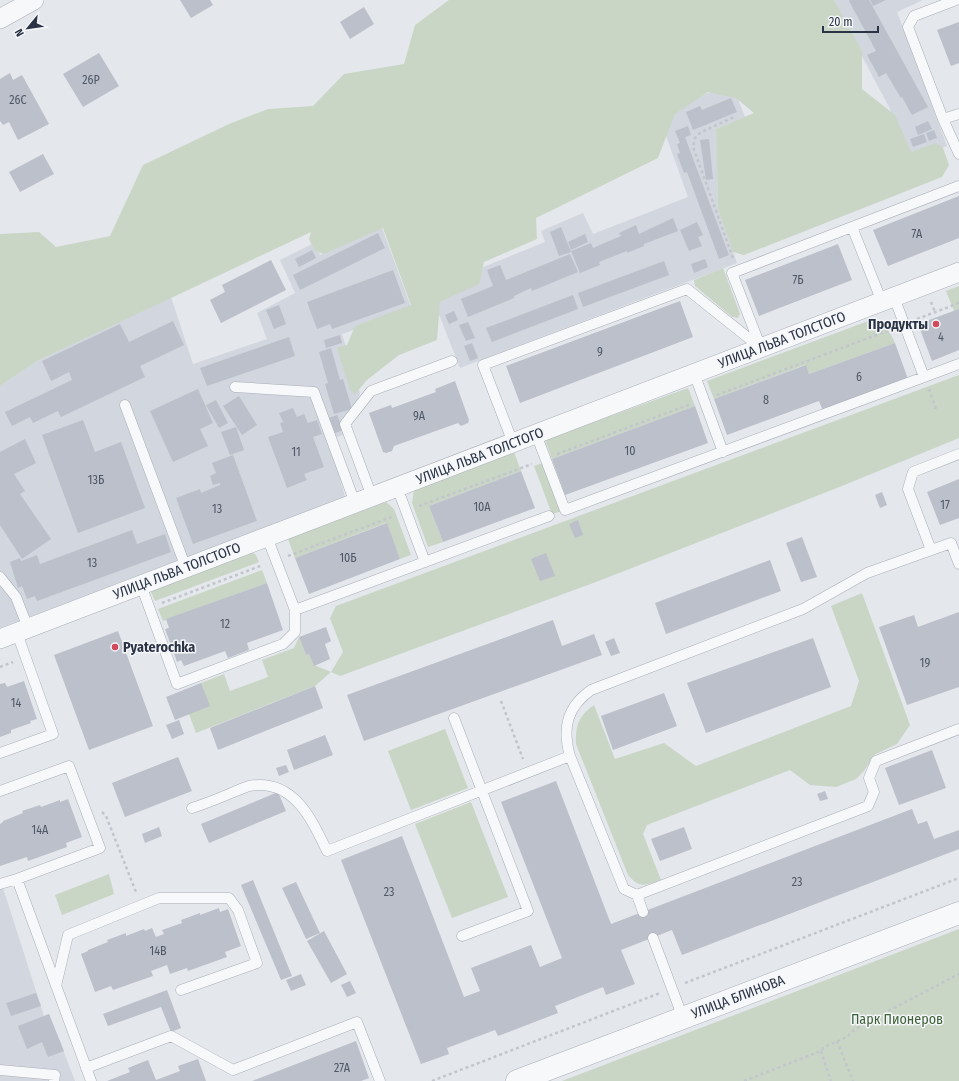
<svg xmlns="http://www.w3.org/2000/svg" width="959" height="1081" font-family="'Fira Sans Condensed',sans-serif">
	<rect width="100%" height="100%" fill="#e4e7ec"/>
	<path fill="#d2d6de" d="M832,0h91l-26,12 50,134 -39,15 -19,-54z
		M717,89l18,3 10,25 -29,12 2,81 19,53 -277,105 -31,-79 116,-47 -4,-11 42,-18 10,21 95,-37 -23,-64 11,-26z
		M381,225l31,85 -70,24 18,59 -11,40 -19,6 15,58 -345,131v-242l37,-25 134,-64 22,67 74,-25 -10,-26 38,-20 -15,-33 34,-17 6,12z
		M3,888l41,128 5,-2 26,67h-75v-192z"/>
	<path fill="#c9d6c5" d="M449,0h385l28,51v38l33,26 16,37 25,-9 7,5 6,17 -7,12 -198,78 -11,-3 -15,-42 -2,-81 38,-16 -18,-15 -28,-6 -33,22 -17,44 -122,60 1,21 -53,23 -5,22 -39,18 -3,38 -38,15 -32,25 -12,14 -5,-4 -13,-42 10,-3 8,-19 56,-21 -28,-77 -59,26 -9,-3 -6,-12 2,-7 -274,129 -37,25v-152l39,-2 17,15 54,-11 33,-71 86,-41 39,-15 45,-3 31,-32 60,-10 11,-39z
		M723,268l17,46 -2,4 -6,-1 -37,-31 -1,-6z
		M959,286v23l-5,2 -8,-20z
		M871,320c13,3 19,11 24,23l-86,31 -4,-9 -91,34 -7,-18z
		M959,375v63l-117,48 -246,96 -256,94 -9,-4 -16,14 -119,47 -7,-19 12,-31 23,-9 6,17 38,-14 -6,-17 32,-12 5,-11 7,18 3,-1 5,11 17,7 12,-20 -13,-34 6,-12z
		M688,388l7,18 -143,53 -7,-19z
		M514,452l7,19 -92,35 14,36 -15,5 -16,-44 2,-13z
		M543,463l19,48 -10,3 -18,-48z
		M386,502l8,7 17,46 -11,4 -14,-36 -91,35 -7,-19z
		M251,552l5,3 3,7 -104,39 -5,-11z
		M262,570l5,13 -104,38 -5,-12z
		M862,593l48,132 -13,19 -23,11 -10,16 -8,8 -20,8 -26,-2 -20,-15 -143,55 -4,9 18,46c-15,5 -21,9 -33,-5l-52,-131c-1,-18 3,-29 18,-39l21,54 49,-16 32,23 155,-60 8,-25 -28,-75z
		M445,729l23,59 -57,22 -23,-59z
		M471,802l37,95 -56,21 -37,-94z
		M109,874l5,20 -52,21 -7,-20z
		M959,929v152h-397z"/>
	<path fill="#bbc0ca" d="M180,0h30l3,5 -22,13z
		M850,0h19l59,107 -16,8 -10,-18 -1,1 -15,-25 -7,4 -12,-22 9,-4 -27,-50z
		M870,0h16l-13,6z
		M364,7l10,17 -24,15 -10,-17z
		M959,22v41l-8,3 -14,-36z
		M99,53l20,33 -36,21 -20,-33z
		M10,73l3,7 9,-5 27,49 -31,16 -9,-18 -6,3 -3,-4v-42z
		M731,98l6,14 -44,18 -7,-18 14,-6 2,4z
		M928,121l4,8 -14,6 -3,-8z
		M688,126l3,9 -6,2 44,118 -10,4 -32,-87 -3,1 -7,-19 3,-1 -3,-9 3,-1 -5,-12z
		M934,130l3,8 -8,3 -3,-8z
		M924,134l3,8 -14,5 -3,-8z
		M709,139l4,40 -7,1 -6,-40z
		M43,154l11,20 -34,18 -11,-20z
		M959,196v42l-71,28 -15,-36z
		M673,218l5,13 -34,13v2l-17,7v-2l-28,11 1,3 -20,8 -9,-22 20,-8 2,5 28,-12 -2,-3 17,-8 3,9z
		M697,222l6,13 -5,2 4,9 -13,5 -9,-21z
		M561,227l10,25 -12,4 -9,-24z
		M378,233l7,15 -85,42 -7,-15z
		M585,234l3,8 -17,8 -3,-8z
		M838,244l14,36 -93,36 -14,-36z
		M312,250l4,8 -17,9 -4,-8z
		M570,254l8,18 -46,19 -1,-3 -17,8v2l-46,19 -7,-18 32,-13 -6,-16 13,-5 6,15z
		M705,259l3,8 -14,6 -3,-9z
		M271,260l15,30 -65,33 -11,-23 15,-8 -3,-7z
		M664,261l5,14 -86,32 -5,-14z
		M393,270l12,33 -73,26 -2,-5 -13,5 -10,-27z
		M573,295l5,14 -86,33 -6,-14z
		M680,301l13,36 -173,66 -14,-37z
		M279,305l7,19 -12,5 -8,-19z
		M959,309v41l-27,11 -14,-37z
		M454,311l4,9 -9,4 -4,-9z
		M173,321l11,24 -44,21 5,11 -84,40 -3,-6 -25,12 -3,-6 -18,9 -7,-14 67,-32 -3,-8 -18,9 -9,-20 78,-37 9,18z
		M468,322l7,16 -9,3 -7,-16z
		M340,335l2,8 -16,5 -2,-8z
		M289,337l6,19 -88,30 -7,-18z
		M472,343l6,15 -8,3 -6,-15z
		M895,343l13,36 -85,32 -4,-10 -92,34 -13,-36 92,-34 3,9z
		M331,348l9,32 3,-1 9,30 -18,5 -9,-30 3,-1 -9,-31z
		M455,381l14,39 -1,3 -7,3 -3,-3 -64,23 -2,5 -6,2 -3,-1 -14,-39 22,-8 1,3 44,-16 -1,-3z
		M198,389l15,34 -13,6 8,17 -35,16 -23,-51z
		M239,396l18,29 -15,10 -19,-29z
		M216,400l12,23 -9,5 -13,-23z
		M695,406l13,37 -143,52 -13,-36z
		M293,408l4,9 7,-3 4,9 9,-3 5,14 -9,3 11,30 -20,7 3,6 -20,8 -19,-51 15,-5 -3,-9 3,-1 -4,-9z
		M337,415l6,15 -8,3 -6,-15z
		M83,420l12,32 26,-10 24,66 -67,25 -36,-98z
		M236,427l8,23 -14,5 -9,-23z
		M25,439l11,24 -22,11 11,17 -5,3 31,45 -29,20 -22,-34v-73z
		M233,455l24,66 -64,23 -17,-46 24,-9 1,4 19,-8v-2l-7,2 -3,-9 6,-3 -4,-10z
		M521,471l14,37 -92,34 -14,-36z
		M959,479v39l-19,7 -13,-33z
		M882,492l5,13 -7,3 -5,-13z
		M578,520l5,15 -8,3 -6,-14z
		M387,523l13,36 -91,35 -14,-36z
		M132,530l5,14 28,-10 6,18 -134,49 -2,-5 -8,3 -5,-13 -4,2 -8,-26 10,-4 1,3 16,-6 3,9z
		M802,537l15,40 -16,5 -15,-39z
		M546,553l9,23 -15,5 -9,-22z
		M770,560l11,31 -115,43 -11,-31z
		M267,583l16,47 -36,13 2,7 -21,8 -3,-7 -41,15 -3,-6 -4,2 -12,-33 4,-1 -3,-9z
		M959,612v75l-52,18 -28,-78 35,-12 4,12z
		M553,620l9,26 32,-12 8,21 -238,86 -17,-46z
		M326,627l5,14 -6,3 5,15 -16,7 -5,-12 -3,1 -7,-18z
		M118,631l35,95 -64,24 -35,-95z
		M614,638l6,15 -9,3 -6,-14z
		M813,638l18,49 -125,46 -19,-50z
		M24,681l13,38 -7,2 1,2 -20,7v3l-11,4v-53l5,-1 2,4z
		M201,683l9,23 -35,14 -9,-23z
		M315,686l8,22 -105,42 -8,-22z
		M664,693l13,33 -64,24 -12,-34z
		M179,720l5,14 -12,5 -6,-14z
		M325,735l8,20 -39,15 -7,-20z
		M932,750l14,38 -47,17 -14,-37z
		M178,757l14,34 -67,26 -13,-34z
		M286,765l3,7 -10,4 -3,-8z
		M556,781l55,143 301,-115 6,15 9,-3 7,18 25,-9v19l-277,106 -10,-25 -51,20 14,34 -29,11 -3,-8 -48,19 3,7 -60,23 -3,-6 -48,18 2,6 -28,10 -80,-204 61,-24 62,161 16,-6 -9,-23 60,-23 9,22 22,-9 -61,-156z
		M825,791l3,8 -8,2 -3,-7z
		M278,792l8,19 -77,32 -8,-19z
		M68,799l14,38 -16,6 1,4 -39,14 -1,-4 -27,9v-42l3,-2v-1l20,-8 -1,-2 18,-6 1,2 19,-7v2z
		M159,827l3,9 -17,7 -3,-9z
		M684,827l8,22 -32,12 -9,-22z
		M253,880l39,96 -11,4 -40,-95z
		M296,882l24,51 -14,6 -24,-51z
		M219,908l1,4 8,-3 13,37 -16,6 2,5 -39,14 -1,-3 -17,6 -3,-9 -16,6 2,5 -40,14 -2,-4 -16,6 -14,-38 7,-3v-1l20,-8 -1,-2 19,-7v3l18,-7 1,2 7,-3 4,9 8,-3 -2,-4 20,-7 -1,-3 19,-7v2z
		M324,931l23,43 -16,9 -24,-42z
		M301,974l5,11 -15,6 -5,-11z
		M350,981l6,12 -9,4 -6,-12z
		M167,990l14,38 -10,4 -10,-25 -53,19 -5,-12z
		M36,993l5,13 -30,10 -5,-13z
		M49,1014l15,37 -16,6 -6,-15 -15,7 -9,-23z
		M356,1041l13,37 -8,3h-109z
		M198,1059l8,22h-99l23,-9 -2,-4 20,-8 8,20 24,-9 -2,-5z"/>
	<g fill="none" stroke-linecap="round" stroke-linejoin="round">
		<defs>
			<path id="service" d="M956,0l-42,16 -6,11 35,92 16,35
				M943,119l16,-5
				M852,227l30,75
				M894,297l30,80 35,-13
				M694,373l29,79
				M235,387l79,5 41,111
				M125,405l61,163
				M536,434l29,76 359,-133
				M513,443l-30,-78 204,-76 74,59 -29,-75 227,-87
				M397,487l28,75
				M372,497l-27,-73 26,-33 81,-30
				M267,537l28,73 254,-94
				M931,550l-23,-61 5,-17 46,-18
				M0,577l16,20 12,31
				M141,585l36,99 106,-40 12,-12v-22
				M454,718l74,193 -66,25
				M0,753l53,-19 -36,-101
				M570,756c-8,-28 -3,-49 21,-66l212,-81 64,-36 84,-30 8,21
				M0,791l69,-25 31,82 -83,31 74,202
				M192,808c13,-4 25,-9 37,-14 7,-3 14,-6 20,-8 44,-8 62,32 78,65l243,-95 54,133 13,6 231,-89 6,-14 -5,-14 7,-17 83,-32
				M0,884l17,-5
				M637,895l6,17
				M653,938l30,80
				M56,986l12,-51 91,-37h70l9,12 19,53 -76,27
				M86,1068l85,-32 62,34 124,-48 23,59
				M0,1070l55,5 -1,6"/>
			<path id="minor" d="M0,19l34,-19
				M0,639l959,-367"/>
			<path id="tertiary" d="M517,1081l442,-168"/>
		</defs>
		<use href="#service" stroke="#a9aeb7" stroke-width="11"/>
		<use href="#minor" stroke="#a9aeb7" stroke-width="20"/>
		<use href="#tertiary" stroke="#a9aeb7" stroke-width="23"/>
		<path stroke="#c2c5cb" stroke-width="2.5" stroke-dasharray="3 3" stroke-linecap="butt" d="M733,258l-40,-111 2,-9 6,-6 33,-15
			M931,302l4,10
			M917,319l42,-16
			M929,389l7,20
			M717,395l175,-66
			M557,454l134,-50
			M419,506l113,-42
			M288,556l106,-40
			M162,603l101,-38
			M0,667l13,-5
			M501,701l22,58
			M102,812l4,4 30,76
			M685,983l274,-105
			M837,1041l16,40
			M821,1051l10,30
			M432,1081l228,-88
			M744,1081l77,-30 3,-4 23,-10 7,-7 13,-8 92,-48"/>
		<use href="#service" stroke="#f7f8fa" stroke-width="10"/>
		<use href="#minor" stroke="#f7f8fa" stroke-width="19"/>
		<use href="#tertiary" stroke="#f7f8fa" stroke-width="22"/>
	</g>
	<g fill="#d1495b" stroke="#f4f6f9" stroke-width="1.5">
		<circle cx="936" cy="324" r="4"/>
		<circle cx="115" cy="647" r="4"/>
	</g>
	<g text-anchor="middle" dominant-baseline="central" stroke-width="3" stroke-linejoin="round" paint-order="stroke">
		<g font-size="12" fill="#4f5766">
			<text x="91" y="80">26Р</text>
			<text x="18" y="100">26С</text>
			<text x="917" y="234">7А</text>
			<text x="798" y="280">7Б</text>
			<text x="941" y="337">4</text>
			<text x="600" y="352">9</text>
			<text x="859" y="377">6</text>
			<text x="766" y="400">8</text>
			<text x="419" y="416">9А</text>
			<text x="630" y="451">10</text>
			<text x="296" y="452">11</text>
			<text x="96" y="480">13Б</text>
			<text x="945" y="505">17</text>
			<text x="482" y="507">10А</text>
			<text x="217" y="509">13</text>
			<text x="348" y="558">10Б</text>
			<text x="92" y="563">13</text>
			<text x="225" y="624">12</text>
			<text x="925" y="663">19</text>
			<text x="16" y="703">14</text>
			<text x="40" y="830">14А</text>
			<text x="797" y="882">23</text>
			<text x="389" y="892">23</text>
			<text x="158" y="951">14В</text>
			<text x="342" y="1068">27А</text>
		</g>
		<g font-size="14" font-weight="bold" fill="#2b3445" stroke="#f4f6f9" text-anchor="end">
			<text x="928" y="324">Продукты</text>
			<text x="123" y="647" text-anchor="start">Pyaterochka</text>
		</g>
		<g font-size="14" fill="#2b3445" stroke="#f4f6f9">
			<text transform="translate(782 340) rotate(-21)">УЛИЦА ЛЬВА ТОЛСТОГО</text>
			<text transform="translate(480 456) rotate(-21)">УЛИЦА ЛЬВА ТОЛСТОГО</text>
			<text transform="translate(177 571) rotate(-21)">УЛИЦА ЛЬВА ТОЛСТОГО</text>
			<text transform="translate(738 997) rotate(-21)">УЛИЦА БЛИНОВА</text>
		</g>
		<g font-size="14" fill="#3f6138" stroke="#f4f6f9">
			<text x="897" y="1019">Парк Пионеров</text>
		</g>
	</g>
	<g transform="translate(28 28) rotate(241)" stroke="#f4f6f9" stroke-width="3" paint-order="stroke">
	<path d="M0-3L7 15L0 10L-7 15Z" fill="#2b3445"/>
	<text y="-6" font-size="11" font-weight="bold" text-anchor="middle" fill="#2b3445">N</text>
	</g>
	<path d="M823 26v6h55v-6" fill="none" stroke="#2b3445" stroke-width="2"/>
	<text x="829" y="26" font-size="12" fill="#2b3445" stroke="#f4f6f9" stroke-width="3" paint-order="stroke">20 m</text>
</svg>
